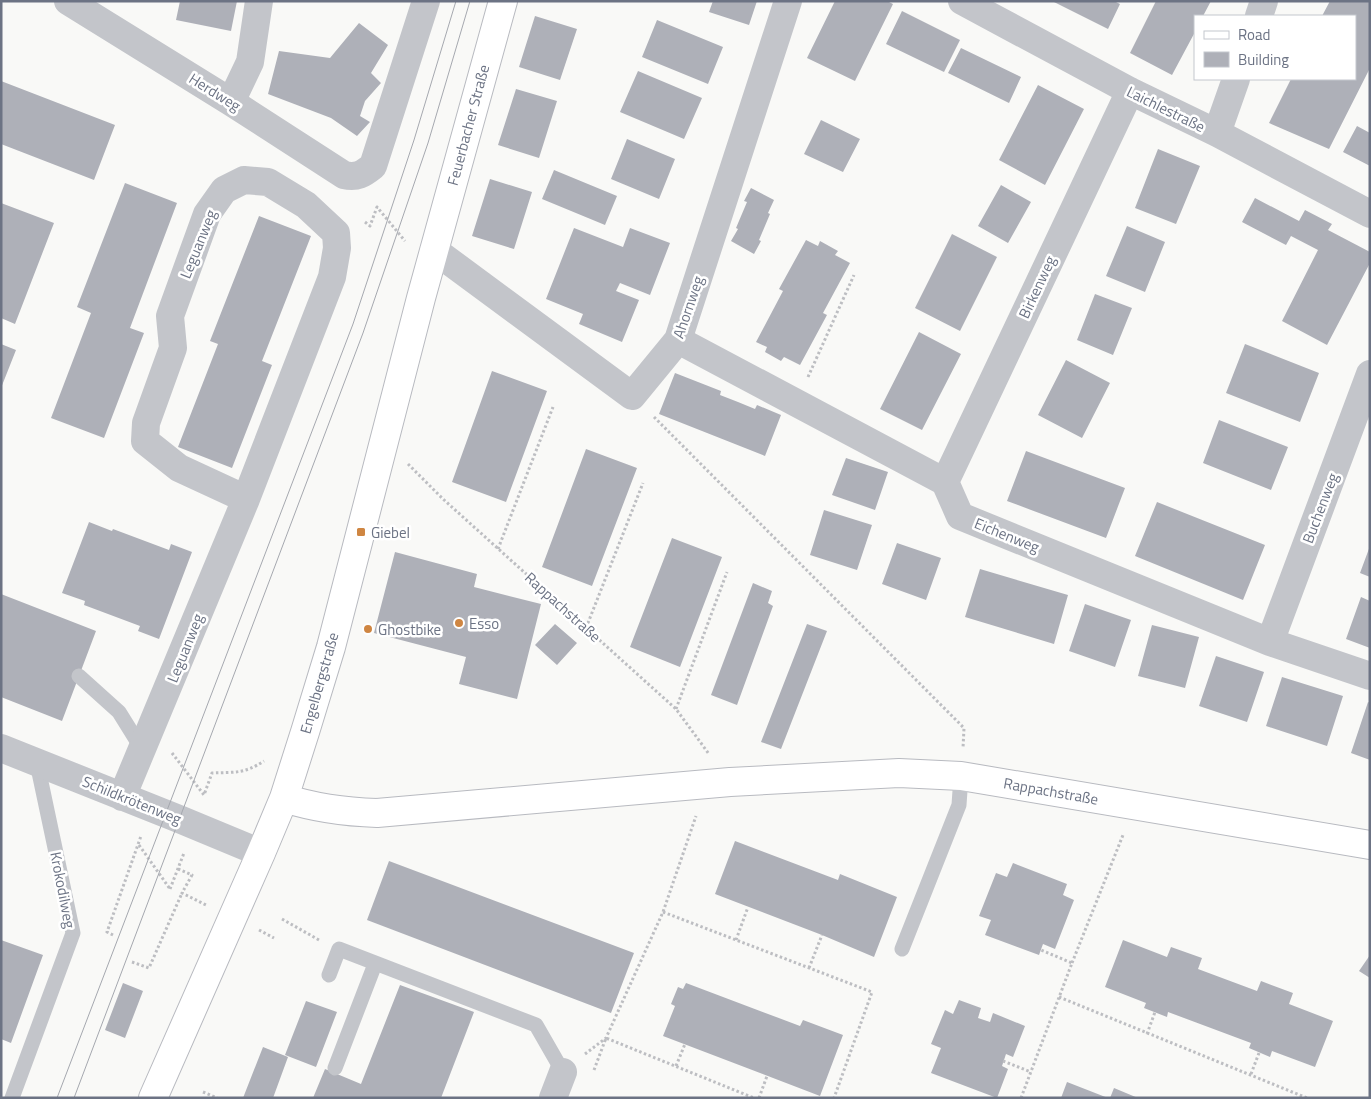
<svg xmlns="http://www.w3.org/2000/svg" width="1371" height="1099" font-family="'Titillium Web',sans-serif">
	<rect width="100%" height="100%" fill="#f9f9f7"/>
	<path fill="#aeb0b8" d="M180,1h57l-6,30 -55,-11z
		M713,1h44l-8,24 -40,-13z
		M835,1h52l6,3 -38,77 -48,-23z
		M1052,1h62l6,3 -12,25z
		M1156,1h55l-8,15h-8v16l-23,43 -42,-22z
		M1330,1h40v67l-41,81 -60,-26 22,-44h64v-63h-33z
		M902,11l58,29 -16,32 -58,-28z
		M535,16l42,13 -17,51 -41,-13z
		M657,20l66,27 -15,37 -66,-27z
		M359,23l29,22 -17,28 10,10 -16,18 -5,15 10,6 -13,14 -26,-18 -63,-24 11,-43 51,7z
		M961,48l60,29 -12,26 -61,-30z
		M638,71l64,27 -18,41 -64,-27z
		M1,81l114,44 -21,55 -93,-36z
		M1038,85l46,24 -39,76 -46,-25z
		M516,89l41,12 -18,57 -41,-13z
		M821,120l39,19 -17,33 -39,-18z
		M1357,126l13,7v33l-27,-14z
		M627,139l48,20 -16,40 -48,-20z
		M1158,149l42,17 -24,58 -41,-16z
		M554,170l63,26 -12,29 -63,-26z
		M490,179l42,13 -18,57 -42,-13z
		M125,183l52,20 -47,125 14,5 -40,105 -53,-20 40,-105 -14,-6z
		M1001,185l30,17 -23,41 -30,-17z
		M751,188l23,12 -6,13 2,1 -11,26 2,1 -7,13 -23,-13 7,-12 -2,-1 11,-26 -3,-1z
		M1255,198l44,23 6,-11 27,14 -4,6 42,22v11l-43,82 -45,-24 36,-71 -27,-14 -5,9 -44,-23z
		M1,203l53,20 -39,101 -14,-6z
		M259,216l52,20 -49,125 10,4 -40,103 -54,-21 40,-103 -8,-3z
		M1127,226l38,16 -20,50 -39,-16z
		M574,228l49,19 7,-19 40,15 -20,52 -30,-12 -4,8 23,9 -17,42 -43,-18 4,-10 -37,-15z
		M952,234l45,23 -37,74 -45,-23z
		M806,240l12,6 2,-5 18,10 -3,4 15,8 -27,50 4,2 -27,50 -16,-8 -3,4 -16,-9 2,-5 -11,-5 27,-51 -4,-2z
		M1095,294l37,14 -19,47 -36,-15z
		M919,332l42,22 -39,76 -42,-21z
		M1,344l15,6 -15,38z
		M1245,344l74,29 -19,49 -74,-29z
		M1066,360l44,23 -28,55 -44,-23z
		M492,371l55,20 -41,111 -54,-20z
		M675,373l46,18 -1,4 18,7 17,7 2,-4 24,10 -16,41 -106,-42z
		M1219,420l69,27 -17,43 -68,-27z
		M586,449l51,19 -45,118 -50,-19z
		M1026,451l99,37 -19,50 -99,-37z
		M846,458l42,14 -13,38 -43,-15z
		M1157,502l108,43 -22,55 -108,-44z
		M824,510l48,15 -15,45 -47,-15z
		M89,522l23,9 1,-2 56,21 2,-6 21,8 -33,87 -21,-8 2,-5 -56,-21 1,-4 -23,-8z
		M672,538l50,19 -42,110 -50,-20z
		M897,543l44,15 -15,42 -44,-16z
		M1370,546v31l-10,-4z
		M395,552l82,22 -3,13 67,17 -24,95 -58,-15 7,-27 -92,-24z
		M980,569l88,26 -14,49 -89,-27z
		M753,583l19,8 -4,12 5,3 -36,99 -26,-10z
		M1,594l95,37 -34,90 -61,-24z
		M1361,597l9,4v47l-24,-9z
		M1085,604l46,16 -16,47 -46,-16z
		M555,624l22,19 -20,22 -22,-20z
		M807,624l20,7 -46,118 -20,-7z
		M1152,625l47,12 -14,51 -47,-12z
		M1216,656l48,16 -17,50 -48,-16z
		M1282,677l61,19 -16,50 -61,-20z
		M1368,702l2,1v57l-19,-7z
		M735,841l103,39 2,-6 57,23 -23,60 -52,-22 -107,-41z
		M389,861l245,92 -23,60 -244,-93z
		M1013,863l54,21 -4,11 11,5 -19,49 -12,-5 -4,11 -54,-20 6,-15 -12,-4 17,-43 11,4z
		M1,940l42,15 -32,88 -10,-4z
		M1123,940l44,17 4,-10 31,11 -4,11 59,22 4,-10 32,12 -4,11 44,17 -18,46 -43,-16 -2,6 -21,-9 2,-5 -83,-31 -1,5 -23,-9 2,-5 -41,-16z
		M1370,955v23l-11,-7z
		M123,983l20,8 -18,47 -20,-8z
		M686,983l114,43 3,-6 40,15 -23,61 -157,-60 12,-30 -4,-2 7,-17 5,2z
		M400,985l74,27 -33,86h-128l12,-29 36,15z
		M959,1000l22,8 -3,10 12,4 3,-9 32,13 -12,31 -7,-3 -4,12 6,3 -11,29 -66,-25 10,-25 -10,-4 14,-34 8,4z
		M306,1001l31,11 -21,55 -31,-12z
		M263,1047l25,10 -15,41h-30z
		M1067,1082l41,16h-47z
		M1114,1088l24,10h-28z"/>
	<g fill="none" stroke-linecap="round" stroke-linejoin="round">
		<defs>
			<path id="secondary" d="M284,798c31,10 60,14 93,15l353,-31 169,-9 62,3 409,69
				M153,1098l108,-245 23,-55 21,-66 26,-85 90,-349 82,-297"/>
		</defs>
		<use href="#secondary" stroke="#b8bac0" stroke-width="30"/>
		<path stroke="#bdbec2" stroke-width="3" stroke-dasharray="2.5 2.5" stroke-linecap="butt" d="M365,222l5,4 7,-19 28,34
			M808,377l46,-102
			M654,417l310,311 -1,20
			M408,464l35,35 233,210 33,45
			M498,549l55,-142
			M586,628l57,-145
			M676,709l51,-137
			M172,753l32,42 8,-22c23,-1 32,1 52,-12
			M139,845l31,44
			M178,869l14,6 -10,18 24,12
			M170,889l14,-36
			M663,912l209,80 -38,106
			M282,919l37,21
			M259,930l15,8
			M113,935l-6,-3 34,-96
			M736,940l12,-33
			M132,962l17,6 33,-75
			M1072,963l51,-128
			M809,968l13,-33
			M1059,997l248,101
			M1147,1034l8,-22
			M585,1054l21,-16 57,-126 33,-96
			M1003,1061l28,11
			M676,1066l9,-22
			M594,1070l12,-32 148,60
			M1251,1074l8,-21
			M203,1092l14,6
			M759,1098l8,-22
			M1021,1098l51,-135 -31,-13"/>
		<path stroke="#c3c5ca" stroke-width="15" d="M79,676l40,36 23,37
			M902,949l57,-144 2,-29
			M329,975l10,-26 197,76 27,47
			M335,1068l40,-104
			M12,1098l61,-165 -36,-170"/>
		<path stroke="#c3c5ca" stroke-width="28" d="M68,1l163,101 113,73c13,3 19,-1 29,-9l53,-165
			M962,1l168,90 87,42 153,81
			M1259,16l5,-15
			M231,102l19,-40 9,-61
			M1217,133l19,-54
			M434,250l198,146 46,-56 110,-339
			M678,340l267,142 15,34 310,126 100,34
			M945,482l185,-391
			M1270,642l100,-268
			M1,748l178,71 82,34
			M122,797l124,-298 -67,-31 -34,-27 1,-18 27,-75 -3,-32 37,-102 17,-24 20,-10 24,2 38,23 30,28 1,15 -5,29 -86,222
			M553,1098l10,-26"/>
		<use href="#secondary" stroke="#fff" stroke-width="28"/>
		<path stroke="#a5a8af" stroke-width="1" d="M57,1098l296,-774 61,-184 42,-139
			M74,1098l289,-765 65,-190 42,-142"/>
	</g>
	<g fill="#cf8642" stroke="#fff" stroke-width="2">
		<rect x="356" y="527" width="10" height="10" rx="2.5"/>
		<circle cx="459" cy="623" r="5"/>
		<circle cx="368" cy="629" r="5"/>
	</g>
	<g text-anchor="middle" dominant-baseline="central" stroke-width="5" stroke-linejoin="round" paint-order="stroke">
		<g font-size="15" fill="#6c7384" stroke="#fff">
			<text transform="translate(215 92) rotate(32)">Herdweg</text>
			<text transform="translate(1166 109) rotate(26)">Laichlestraße</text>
			<text transform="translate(468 125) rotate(-75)">Feuerbacher Straße</text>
			<text transform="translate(198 244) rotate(-68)">Leguanweg</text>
			<text transform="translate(1037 287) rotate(-65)">Birkenweg</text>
			<text transform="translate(688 307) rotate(-71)">Ahornweg</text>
			<text transform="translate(1320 508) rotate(-69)">Buchenweg</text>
			<text transform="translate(1007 535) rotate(22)">Eichenweg</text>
			<text transform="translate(563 607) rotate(42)">Rappachstraße</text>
			<text transform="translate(185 648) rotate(-68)">Leguanweg</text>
			<text transform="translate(319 683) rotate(-74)">Engelbergstraße</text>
			<text transform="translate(1051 791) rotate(10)">Rappachstraße</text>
			<text transform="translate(132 800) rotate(22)">Schildkrötenweg</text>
			<text transform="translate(63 890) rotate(79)">Krokodilweg</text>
		</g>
		<g font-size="15" fill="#6c7384" stroke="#fff" text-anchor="start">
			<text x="371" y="532">Giebel</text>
			<text x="469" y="623">Esso</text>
			<text x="378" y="629">Ghostbike</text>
		</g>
	</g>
	<rect width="1371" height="1099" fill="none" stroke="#6c7384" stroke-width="5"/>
	<rect x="1194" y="15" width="162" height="65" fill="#ffffff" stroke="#c4c7ce"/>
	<rect x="1204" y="31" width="25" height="8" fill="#ffffff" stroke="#c4c7ce"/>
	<text x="1238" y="40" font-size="15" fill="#6c7384">Road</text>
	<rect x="1204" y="52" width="25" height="15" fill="#aeb0b8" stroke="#c4c7ce"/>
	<text x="1238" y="65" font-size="15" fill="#6c7384">Building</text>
</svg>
